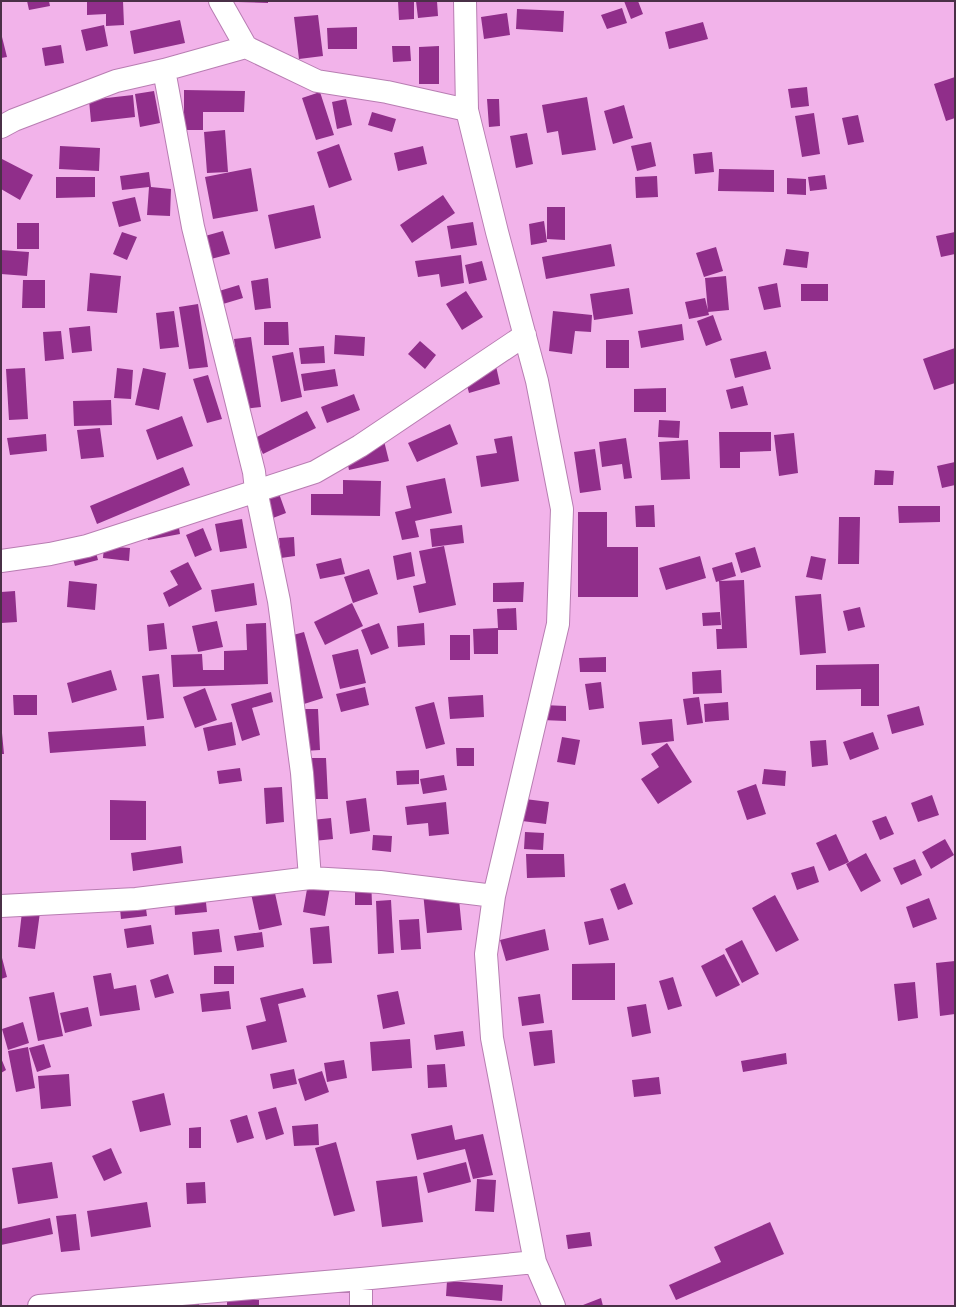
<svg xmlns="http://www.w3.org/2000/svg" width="956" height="1307" font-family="'Space Grotesk',sans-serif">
	<rect width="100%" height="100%" fill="#f2b3ea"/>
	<path fill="#902e8a" d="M27,1h22l1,5 -21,4z
		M87,1h36l1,24 -18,1v-12l-19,1z
		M238,1h30v2l-30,-1z
		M398,1h16v18l-15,1z
		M416,1h21l1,15 -20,2z
		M624,1h14l5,13 -12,5z
		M622,8l5,15 -20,6 -6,-14z
		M517,9l47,2 -1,21 -47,-3z
		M507,13l3,22 -26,4 -3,-22z
		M318,15l5,41 -24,3 -5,-42z
		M180,20l5,23 -51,11 -4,-23z
		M703,22l5,17 -39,10 -4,-17z
		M104,25l4,21 -22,5 -5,-21z
		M357,27v22h-29l-1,-21z
		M1,33l6,24 -6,1z
		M61,45l3,18 -19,3 -3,-18z
		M392,46h18l1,15 -18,1z
		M439,46v38h-20v-37z
		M955,77v41l-9,3 -12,-37z
		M807,87l2,19 -18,2 -3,-19z
		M184,90l61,1 -1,21h-41v18h-19z
		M154,91l6,32 -20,4 -5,-33z
		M320,92l14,43 -18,5 -14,-42z
		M133,95l2,22 -44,5 -2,-22z
		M587,97l9,53 -34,5 -4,-24 -11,2 -5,-28z
		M346,99l6,26 -15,4 -5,-27z
		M487,99h12l1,27 -11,1z
		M624,105l9,33 -20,6 -9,-33z
		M372,112l24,7 -4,13 -24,-7z
		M814,113l6,41 -18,3 -7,-41z
		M858,115l6,27 -16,3 -6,-27z
		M225,130l3,42 -21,1 -3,-41z
		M527,133l6,31 -17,4 -6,-32z
		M651,142l5,24 -19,5 -6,-25z
		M339,144l13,36 -23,8 -12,-36z
		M60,146l40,2 -1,23 -40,-2z
		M423,146l4,18 -29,7 -4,-18z
		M712,152l2,20 -19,2 -2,-20z
		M2,159l31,16 -13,25 -19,-11v-28z
		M251,168l7,43 -45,8 -8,-42z
		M719,169l55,1v22l-56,-1z
		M149,172l2,15 20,2 -1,27 -23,-1 2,-28 -27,3 -2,-14z
		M825,175l2,14 -17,2 -2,-14z
		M657,176l1,21 -22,1 -1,-21z
		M56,177h39v20l-39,1z
		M787,178l19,1v16l-19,-1z
		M443,195l12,18 -43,30 -12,-18z
		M135,197l6,24 -22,6 -7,-25z
		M314,205l7,33 -46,11 -7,-34z
		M547,207h18v33l-18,-1z
		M544,221l3,21 -16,3 -2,-21z
		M473,222l4,23 -26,4 -4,-23z
		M17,223h22v26h-22z
		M223,231l7,23 -19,5 -6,-23z
		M122,232l15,5 -10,23 -14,-6z
		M955,232v22l-14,3 -5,-21z
		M611,244l4,22 -69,13 -4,-22z
		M716,247l7,24 -19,6 -8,-24z
		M786,249l23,3 -2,16 -24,-3z
		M1,250l28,2 -2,24 -26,-2z
		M461,255l3,28 -23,4 -2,-13 -21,3 -3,-16z
		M482,261l5,19 -18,4 -4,-19z
		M90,273l31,3 -4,37 -30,-2z
		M726,276l3,34 -21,2 -3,-34z
		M268,278l3,30 -16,2 -4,-29z
		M23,280h22v28h-23z
		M777,283l4,24 -17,3 -6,-23z
		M801,284h27v17h-27z
		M239,285l4,13 -20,6 -4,-13z
		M629,288l4,26 -39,6 -4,-26z
		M466,291l17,26 -21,13 -16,-26z
		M705,298l4,17 -20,4 -4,-17z
		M198,304l10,63 -19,2 -10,-62z
		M174,311l5,36 -19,2 -4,-36z
		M553,311l39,4 -1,17 -16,-1 -3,23 -23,-3z
		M713,315l9,25 -16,6 -9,-25z
		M264,322h24l1,23h-25z
		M682,324l2,16 -43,8 -3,-17z
		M90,326l2,25 -20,2 -3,-25z
		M61,331l3,28 -19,2 -2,-29z
		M335,335l30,2 -1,19 -30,-2z
		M251,337l10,70 -17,2 -10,-70z
		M606,340h23v28h-23z
		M420,341l16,14 -11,14 -17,-15z
		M324,346l1,17 -24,1 -2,-16z
		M955,348v35l-21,7 -11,-31z
		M766,351l5,18 -36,9 -5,-19z
		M293,352l9,45 -21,5 -9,-46z
		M496,366l4,18 -31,9 -5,-19z
		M25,368l3,51 -19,1 -3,-51z
		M117,368l16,2 -2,29 -17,-1z
		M143,368l23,5 -7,37 -24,-5z
		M335,369l3,17 -34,5 -3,-17z
		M208,375l14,44 -15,4 -14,-44z
		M743,386l5,19 -17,4 -5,-19z
		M666,388v24h-32v-23z
		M354,394l6,16 -33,13 -6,-16z
		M111,400l1,25 -38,1 -1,-25z
		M307,411l9,17 -53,26 -8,-16z
		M182,416l11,30 -36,14 -11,-30z
		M659,420l21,1 -1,17 -21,-1z
		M450,424l8,20 -41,18 -9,-19z
		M100,428l4,29 -23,2 -4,-29z
		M719,432h52v19l-31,1v16h-20z
		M382,433l7,28 -40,9 -6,-28z
		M794,433l4,40 -19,3 -5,-41z
		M46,434l1,17 -37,4 -3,-17z
		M512,436l7,45 -38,6 -5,-31 21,-3 -3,-14z
		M626,438l6,40 -8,1 -2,-15 -20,3 -3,-25z
		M688,440l2,39 -29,1 -2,-38z
		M595,449l6,41 -21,3 -6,-41z
		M955,462v23l-13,3 -5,-22z
		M183,467l7,18 -93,39 -7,-18z
		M875,470l19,1 -1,14h-19z
		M445,478l7,35 -37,8 4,16 -17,3 -7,-28 16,-4 -5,-22z
		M343,480l38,1 -1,35 -69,-1v-21h32z
		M277,488l9,25 -13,5 -9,-25z
		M654,505l1,22h-19l-1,-21z
		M898,506h42v16l-41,1z
		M578,512h29v35h31v50h-60z
		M177,516l3,18 -32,6 -4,-17z
		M839,517h21l-1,47h-21z
		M242,519l5,29 -27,4 -5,-28z
		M462,525l2,18 -32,4 -2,-18z
		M203,528l9,22 -17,7 -9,-22z
		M294,537l1,19 -14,2 -2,-20z
		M93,541l5,19 -23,6 -5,-18z
		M104,546l26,2 -1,13 -26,-3z
		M444,546l12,59 -37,8 -6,-27 13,-3 -7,-32z
		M755,547l6,20 -20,6 -6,-20z
		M411,552l4,24 -18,4 -4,-24z
		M700,556l6,22 -40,12 -7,-22z
		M811,556l15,3 -4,21 -16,-3z
		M341,558l4,16 -25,5 -4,-15z
		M188,562l14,27 -33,18 -6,-14 15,-8 -8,-14z
		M732,562l4,14 -20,6 -4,-14z
		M369,569l9,25 -25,9 -9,-26z
		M744,580l3,68 -30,1 -1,-20h6l-3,-48z
		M69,581l28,3 -2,26 -28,-3z
		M524,582l-1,20h-30v-19z
		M254,583l3,22 -42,7 -4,-22z
		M15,591l2,31 -16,1v-31z
		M821,594l5,59 -26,2 -5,-59z
		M352,603l11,23 -38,19 -11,-23z
		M860,607l5,20 -17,4 -5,-20z
		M516,608l1,22h-19v24h-24l-1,-25 25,-1 -1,-19z
		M720,612l1,13 -18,1 -1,-13z
		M217,621l6,26 -25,5 -6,-26z
		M164,623l3,26 -18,2 -2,-26z
		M266,623l2,61 -95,3 -2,-32 31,-1 1,16h21v-19l23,-1 -1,-26z
		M379,623l10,25 -18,7 -10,-25z
		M424,623l1,22 -27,2 -1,-21z
		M304,632l19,66 -19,6 -18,-67z
		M450,635h20v25h-20z
		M358,649l8,34 -26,6 -8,-34z
		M606,657v15h-26l-1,-14z
		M879,664v42h-18v-17l-45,1v-25z
		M111,670l6,20 -45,13 -5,-20z
		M721,670l1,23 -29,1 -1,-22z
		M159,674l5,44 -17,2 -5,-44z
		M601,682l3,26 -15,2 -4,-26z
		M365,687l4,18 -28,7 -5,-18z
		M205,688l12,32 -22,8 -12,-31z
		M271,692l2,10 -21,6 8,27 -18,6 -11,-37z
		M13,695h24v20h-23z
		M483,695l1,22 -34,2 -2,-22z
		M699,697l4,26 -16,2 -4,-26z
		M434,702l11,42 -19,5 -11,-42z
		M728,702l1,18 -24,2 -1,-18z
		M543,705l23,1v15l-24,-1z
		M919,706l5,19 -32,9 -5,-19z
		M302,709h16l2,41 -16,1z
		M672,719l2,22 -32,4 -3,-23z
		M232,722l4,23 -28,6 -5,-23z
		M144,726l2,20 -96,7 -2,-21z
		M873,732l6,17 -29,11 -7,-18z
		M1,733h1l2,21h-3z
		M562,737l18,3 -5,25 -18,-3z
		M826,740l2,25 -16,2 -2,-26z
		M667,743l25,39 -34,22 -17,-25 18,-12 -8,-13z
		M456,748h18v18h-17z
		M308,758h18l2,41h-18z
		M240,768l2,13 -23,3 -2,-13z
		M764,769l22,2 -1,15 -23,-2z
		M419,770v14l-22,1 -1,-14z
		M444,775l3,15 -24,4 -3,-15z
		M756,784l10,30 -19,6 -10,-29z
		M282,787l2,35 -18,2 -2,-36z
		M932,795l7,20 -21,7 -7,-19z
		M366,798l4,33 -20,3 -4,-33z
		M517,798l32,4 -3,22 -32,-4z
		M110,800l36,1v39h-36z
		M446,802l3,32 -20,2 -1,-13 -21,2 -2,-18z
		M886,816l8,18 -14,6 -8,-19z
		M331,818l2,21 -19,2 -2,-21z
		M525,832l19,1 -1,17 -19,-1z
		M836,834l13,28 -20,9 -13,-28z
		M373,835l19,1 -1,16 -19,-2z
		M945,839l9,16 -23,14 -9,-17z
		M181,846l2,17 -50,8 -2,-18z
		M866,853l15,28 -20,11 -15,-28z
		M526,854h38l1,23 -38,1z
		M915,859l7,16 -21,10 -8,-17z
		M814,866l5,16 -22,8 -6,-17z
		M310,872l22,4 -7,40 -22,-4z
		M355,876h16l1,29h-17z
		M625,883l8,21 -15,6 -8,-21z
		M273,884l9,41 -23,5 -9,-41z
		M458,889l4,41 -35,3 -4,-41z
		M205,893l2,19 -32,3 -1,-19z
		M144,894l3,22 -26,3 -2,-21z
		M775,895l24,45 -23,12 -24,-44z
		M929,898l8,21 -24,9 -7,-21z
		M391,900l3,53 -16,1 -2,-53z
		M23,903l18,2 -6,44 -17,-2z
		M603,918l6,22 -20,5 -5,-23z
		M419,919l2,30 -20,1 -2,-30z
		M151,925l3,19 -27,4 -3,-19z
		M329,926l3,37 -19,1 -3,-36z
		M219,929l3,23 -28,3 -2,-23z
		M545,929l4,21 -43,11 -6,-21z
		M262,932l2,15 -27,4 -3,-15z
		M742,940l17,34 -17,9 -17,-34z
		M1,954l6,23 -6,2z
		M724,954l16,31 -24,12 -15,-31z
		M955,961v53l-15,2 -4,-53z
		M615,963v37h-43v-36z
		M214,966h20v18h-20z
		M111,973l3,16 22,-4 4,25 -40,6 -7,-40z
		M168,974l6,19 -19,5 -5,-18z
		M673,977l9,29 -14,4 -9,-29z
		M915,982l3,36 -20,3 -4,-37z
		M303,988l3,9 -28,7 9,38 -35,8 -6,-24 20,-5 -6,-23z
		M229,991l2,18 -29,3 -2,-18z
		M398,991l7,33 -22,5 -6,-34z
		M54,992l9,44 -25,5 -9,-44z
		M540,994l4,29 -22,3 -4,-29z
		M646,1004l5,29 -19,4 -5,-30z
		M88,1007l4,19 -27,7 -5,-20z
		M23,1022l6,21 -21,7 -6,-21z
		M552,1030l3,33 -21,3 -5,-34z
		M463,1031l2,15 -29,4 -2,-15z
		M410,1039l2,29 -40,3 -2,-29z
		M44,1044l7,23 -14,5 -8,-24z
		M28,1047l7,41 -19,4 -8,-41z
		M786,1053l1,11 -44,8 -2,-11z
		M1,1058l5,12 -5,3z
		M344,1060l3,18 -20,4 -3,-19z
		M445,1064l2,23 -19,1 -1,-23z
		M294,1069l3,15 -24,5 -3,-15z
		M322,1071l7,21 -24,9 -7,-22z
		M69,1074l2,32 -30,3 -3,-33z
		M659,1077l2,17 -27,3 -2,-17z
		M164,1093l7,32 -31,7 -8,-31z
		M276,1107l8,27 -18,6 -8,-28z
		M247,1115l7,23 -17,5 -7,-23z
		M318,1124l1,21 -25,1 -2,-20z
		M452,1125l3,15 28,-6 10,41 -20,4 -8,-30 -48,11 -6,-26z
		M201,1127v21h-12v-20z
		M336,1142l19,69 -21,5 -19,-68z
		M111,1148l11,25 -18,8 -12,-25z
		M52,1162l6,36 -40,6 -6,-36z
		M466,1162l5,20 -43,11 -5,-20z
		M417,1176l6,46 -41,5 -6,-46z
		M477,1179l19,1 -2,32 -19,-1z
		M205,1182l1,21 -19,1 -1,-21z
		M147,1202l4,25 -60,10 -4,-26z
		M76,1214l4,36 -19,2 -5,-36z
		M50,1218l3,16 -52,11v-16z
		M770,1222l14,32 -108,46 -7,-15 52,-23 -7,-15z
		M590,1232l2,14 -24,3 -2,-14z
		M447,1281l56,4 -1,16 -56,-5z
		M227,1298l32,2v6h-32z
		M601,1298l2,8h-19l-1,-1z
		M148,1301l51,3v2h-52z"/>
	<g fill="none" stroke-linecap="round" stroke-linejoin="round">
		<defs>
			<path id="minor" d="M220,1l26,46 71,34 70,11 80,18 30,122 40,149 25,128 -4,115 -64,272 -8,58 6,84 43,224 19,44
				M465,1l2,109
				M164,70l29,157 61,245 2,18 23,111 23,172 8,105
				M1,127l13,-7 102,-39 48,-11 82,-23
				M1,561l49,-7 37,-8 228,-74 45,-26 165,-111
				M1,906l135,-7 174,-21 70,4 114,14
				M39,1306l322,-27 174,-17
				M361,1306v-27"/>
		</defs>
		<use href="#minor" stroke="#b87db2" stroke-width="24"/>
		<use href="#minor" stroke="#fff" stroke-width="22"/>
	</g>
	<rect width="956" height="1307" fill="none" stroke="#4a3047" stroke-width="4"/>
</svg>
